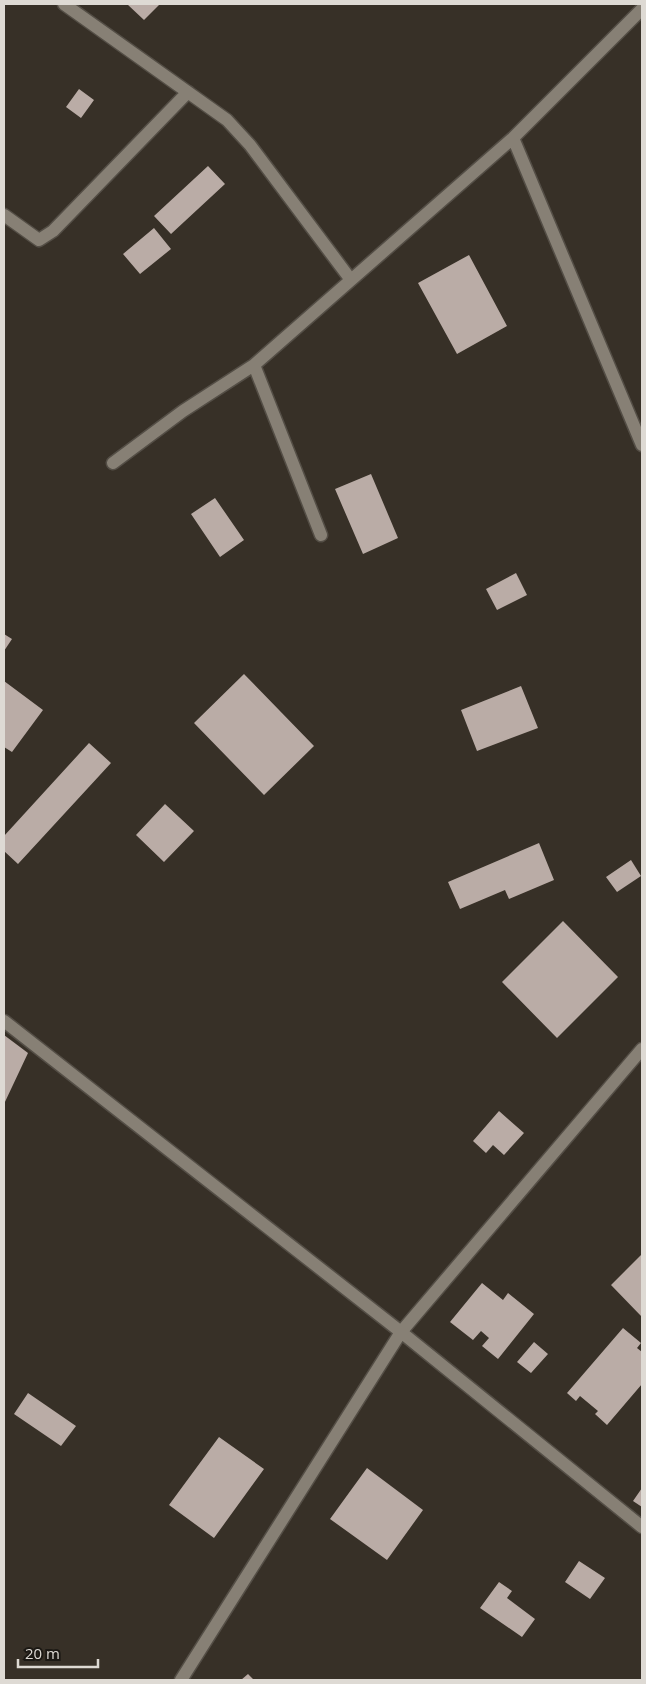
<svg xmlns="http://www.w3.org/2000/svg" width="646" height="1684" font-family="'Open Sans',sans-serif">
	<rect width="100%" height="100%" fill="#373027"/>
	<path fill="#baaca6" d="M127,4h33l-16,16z
		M79,89l15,11 -13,18 -15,-11z
		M208,166l17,18 -54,50 -17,-18z
		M154,228l17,21 -31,25 -17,-20z
		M469,255l38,71 -50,28 -39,-71z
		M371,474l27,64 -35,16 -28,-65z
		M215,498l29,42 -24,17 -29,-43z
		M516,573l11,22 -30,15 -11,-21z
		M4,634l8,5 -8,12z
		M244,674l70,72 -50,49 -70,-72z
		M4,681l39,29 -31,42 -8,-5z
		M521,686l17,42 -61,23 -16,-41z
		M89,743l22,20 -93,101 -14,-13v-15z
		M165,804l29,27 -30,31 -28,-27z
		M539,843l15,37 -45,19 -4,-9 -45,19 -12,-27z
		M631,860l10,16 -24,16 -11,-15z
		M563,921l55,56 -61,61 -55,-56z
		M4,1035l24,18 -24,51z
		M499,1111l25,22 -20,22 -11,-10 -7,8 -13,-12z
		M642,1254v63l-31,-32z
		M482,1283l21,17 5,-7 26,21 -36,45 -16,-13 7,-8 -8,-7 -8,9 -23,-18z
		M623,1328l18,15 -4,5 5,4v32l-35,41 -12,-11 3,-3 -18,-15 -4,5 -9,-8z
		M534,1342l14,12 -17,19 -14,-11z
		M28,1393l48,33 -15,20 -47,-32z
		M219,1437l45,32 -50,69 -45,-33z
		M367,1468l56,42 -36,50 -57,-41z
		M642,1488v19l-9,-6z
		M579,1561l26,17 -15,21 -25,-17z
		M499,1582l13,9 -5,7 28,21 -13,18 -42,-29z
		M248,1674l6,6h-13z"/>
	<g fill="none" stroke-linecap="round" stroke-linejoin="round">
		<defs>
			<path id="minor" d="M64,4l163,116 23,25 101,135
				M513,138l129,307
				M4,215l35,25 14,-9 135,-139
				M254,365l67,170
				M113,463l70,-52 71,-46 259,-227 129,-129
				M4,1021l397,311 241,195
				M181,1680l220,-348 241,-283"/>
		</defs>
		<use href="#minor" stroke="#544e46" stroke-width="15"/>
		<use href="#minor" stroke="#878075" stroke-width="12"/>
	</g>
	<rect width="646" height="1684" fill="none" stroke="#dedad4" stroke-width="10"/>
	<path d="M18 1659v8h80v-8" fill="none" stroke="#dedad4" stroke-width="2.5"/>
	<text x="25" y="1659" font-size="15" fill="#dedad4" stroke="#1c1914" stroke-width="4" paint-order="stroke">20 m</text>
</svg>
